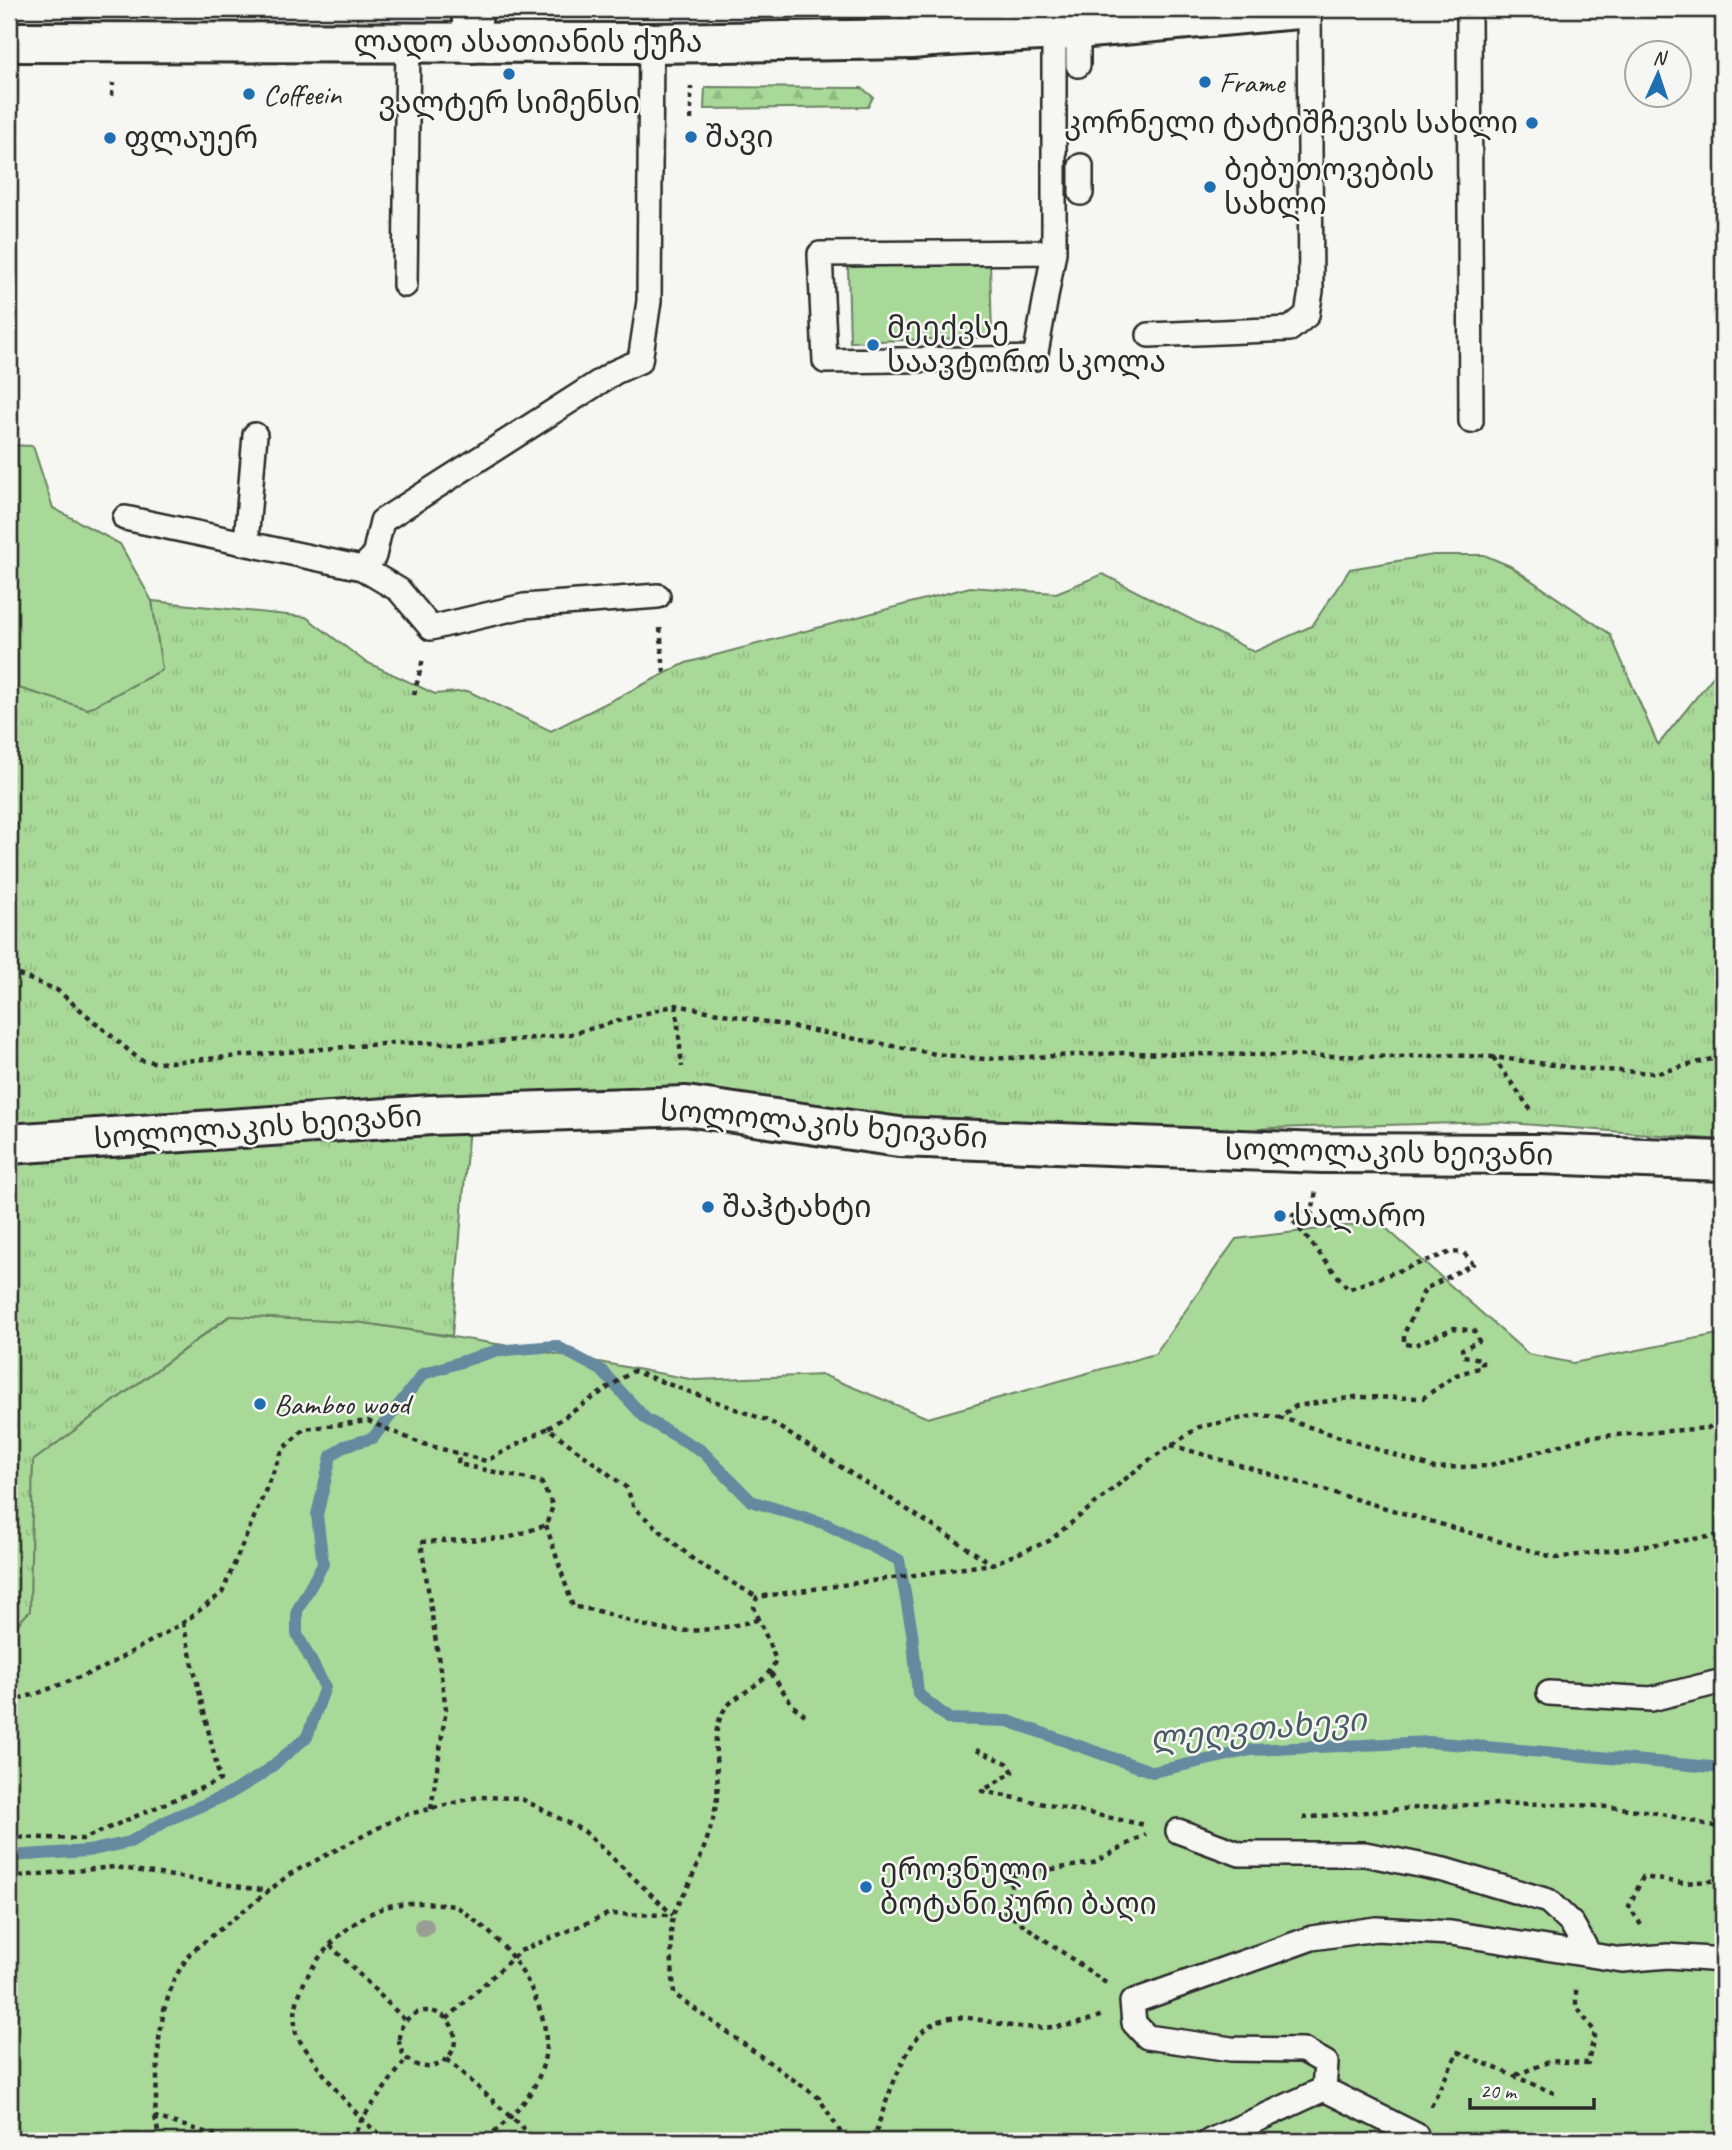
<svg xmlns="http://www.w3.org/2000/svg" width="1732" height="2150" font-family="Caveat,'Noto Sans Georgian',sans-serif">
	<defs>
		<pattern id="grass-tufts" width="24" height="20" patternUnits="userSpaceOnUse" patternTransform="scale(1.75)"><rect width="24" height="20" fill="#a9d999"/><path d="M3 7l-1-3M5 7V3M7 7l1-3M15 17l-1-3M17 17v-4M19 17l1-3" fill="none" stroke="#92ba84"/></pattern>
		<pattern id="forest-firs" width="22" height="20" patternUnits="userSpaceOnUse" patternTransform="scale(1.75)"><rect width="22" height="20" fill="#a9d999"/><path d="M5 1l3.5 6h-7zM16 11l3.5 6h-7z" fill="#92ba84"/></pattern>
	</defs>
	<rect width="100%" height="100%" fill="#f6f6f2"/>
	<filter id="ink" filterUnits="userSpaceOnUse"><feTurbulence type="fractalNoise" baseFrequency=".0143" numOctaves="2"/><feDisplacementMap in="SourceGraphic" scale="14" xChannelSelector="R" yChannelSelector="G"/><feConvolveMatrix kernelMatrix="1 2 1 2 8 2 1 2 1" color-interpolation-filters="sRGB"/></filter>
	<g filter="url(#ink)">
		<path fill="url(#grass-tufts)" stroke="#6a8262" stroke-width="2" d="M1433,555h51l26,11 100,68 48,111 65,-81v476l-225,-18 -228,6 -159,18 -641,-33 -18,223 -89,-13 -134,-7 -196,145 -3,150 -21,22v-948l79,24 74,-39 -10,-69 154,16 58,44 71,33 33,-3 83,40 135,-68 284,-76 86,6 47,-19 151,78 58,-26 38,-57z"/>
		<path fill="url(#forest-firs)" stroke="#6a8262" stroke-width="2" d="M705,87l157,1 11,9 -5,10 -164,2z"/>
		<path fill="#a9d999" stroke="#6a8262" stroke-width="2" d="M990,263l2,74 -142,5 -2,-75z
			M9,445l24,1 20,62 67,36 32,57 10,69 -74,39 -79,-24z
			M1379,1222l149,132 45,9 150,-30v808h-1714v-508l21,-22 3,-150 197,-145 133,7 166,26 166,31 128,-5 105,43 227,-64 81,-115z"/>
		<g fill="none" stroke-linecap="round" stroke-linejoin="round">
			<path stroke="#65899f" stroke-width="12" d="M9,1856l79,-5 42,-9 40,-23 59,-25 35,-21 43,-36 18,-50 -28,-53v-23l26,-47 -6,-49 14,-59 13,-10 29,-8 50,-64 72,-23 61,-5 45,24 45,49 56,32 49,50 75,23 73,36 13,72 6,62 31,25 59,2 145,51 98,-22 179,-8 293,26"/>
			<defs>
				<path id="service" d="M1469,9l2,412
					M1078,29v36
					M1054,31v221l-19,106 -210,3 -5,-107 234,-2
					M1081,166v27
					M405,285l3,-243
					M1149,335l141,-6 17,-14 4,-24 -2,-282
					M125,518l237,50 12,-12 8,-35 233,-149 25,-11 9,-60 2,-258
					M246,543l9,-108
					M362,568l37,22 32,38 93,-22 134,-10
					M1549,1693l102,6 72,-18
					M1178,1831l62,23h125l79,16 104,31 24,23 17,30
					M1324,2089l92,46
					M1210,2141l114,-52 2,-26 -23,-13 -72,-1 -84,-12 -13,-14 -2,-21 180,-64 64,-9 75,4 171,27 46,-4 55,4"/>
				<path id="minor" d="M472,43v-34
					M9,1144l422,-29 255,-9 213,31 423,16 218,1 183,7"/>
				<path id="tertiary" d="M931,37l147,-8 220,-20"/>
				<path id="secondary" d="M9,42l642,1 261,-4 19,-2 -1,-28"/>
			</defs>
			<use href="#service" stroke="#2b2b2b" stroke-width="28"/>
			<use href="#minor" stroke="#2b2b2b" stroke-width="44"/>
			<use href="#tertiary" stroke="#2b2b2b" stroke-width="44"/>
			<use href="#secondary" stroke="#2b2b2b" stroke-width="44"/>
			<path stroke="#2b2b2b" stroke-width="4.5" stroke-dasharray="5 5" stroke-linecap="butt" d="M112,96l1,-13
				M691,120v-33
				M660,628l4,45
				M414,695l9,-36
				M9,971l48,19 83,70 19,3 233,-20h95l84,-9 105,-29 260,49 49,5 138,-6 275,4 51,-2 44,2 91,12 74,4 65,-17
				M676,1005l6,62
				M1493,1057l40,56
				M1279,1417l155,51 53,-2 102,-29 119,-9 15,-10
				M548,1428l85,-57 138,51 221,142
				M1171,1445l385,113 167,-23
				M546,1525l27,82c33,2 63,20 95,23 26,3 67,-3 92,-11
				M771,1673l22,33 12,9
				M9,1701l27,-7 67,-26 80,-45 39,-30 61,-144 21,-20 64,-8 52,22 66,18 62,-33 79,60 7,20 61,53 62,36
				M976,1750l31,13 6,9 -31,19 163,34
				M431,1809l15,-100 -25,-167 87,-4 38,-13 7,-19 -12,-24 -83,-18 1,-11
				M1303,1818c112,-11 229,-22 342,-7 26,4 52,12 78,17
				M9,1837l74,2 137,-59 -37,-157
				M9,1877l106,-10 153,24
				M1641,1925l-12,-19 14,-29 40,6 40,-3
				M330,1945l76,76
				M1106,1983l-102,-72 10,-36 79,-12 53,-29
				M399 2039a28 28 0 1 1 56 0a28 28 0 1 1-56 0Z
				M447,2019l73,-68 88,-37 64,1
				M447,2059l90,82
				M1516,2075l35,-14 37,2 7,-31 -19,-26v-20
				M1431,2106l27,-54 98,42
				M155,2117l5,24
				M235,2141l-80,-24 4,-78 5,-29 10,-31 16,-26 100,-79 111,-58 77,-19 42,1 64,33 89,84
				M338,2141l14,-1
				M352,2141l9,-21 46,-62
				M387,2141c-31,-25 -54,-53 -77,-86 -4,-6 -12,-15 -14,-22 -11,-53 53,-123 104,-129 15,-2 38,-1 53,2 7,1 15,9 21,14 33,24 54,55 67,93 18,55 -16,97 -59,128
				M846,2141l-27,-43 -145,-104c-1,-21 -6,-63 0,-81 3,-10 11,-19 15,-29 12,-27 25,-58 28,-87 3,-25 -7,-57 4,-81 10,-24 42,-25 55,-56l-22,-53 3,-10 235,-33 57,-23 96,-78 54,-36 59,-12 21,2 17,-11 59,-9 68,1 33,-23 26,-8v-8l-19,-3 -1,-7 17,-8 -4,-10 -21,-3 -39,17 -11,-1v-10l21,-45 48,-25 -9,-11 -13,-1 -103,37 -57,-71 5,-8 16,3 4,-22
				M873,2141c9,-28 31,-99 56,-115 29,-19 63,0 94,1 28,2 54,-1 79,-12"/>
			<use href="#service" stroke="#f6f6f2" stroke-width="23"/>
			<use href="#minor" stroke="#f6f6f2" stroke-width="38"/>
			<use href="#tertiary" stroke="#f6f6f2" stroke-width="38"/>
			<use href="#secondary" stroke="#f6f6f2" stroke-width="38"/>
		</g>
		<circle fill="#979e93" cx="424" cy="1927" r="10"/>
	</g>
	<g fill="#1f6fb2" stroke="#f6f6f2" stroke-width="2.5">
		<circle cx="509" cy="74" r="7"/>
		<circle cx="1205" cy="82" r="7"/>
		<circle cx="249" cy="94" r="7"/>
		<circle cx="1532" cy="123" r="7"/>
		<circle cx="691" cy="137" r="7"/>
		<circle cx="110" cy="138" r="7"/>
		<circle cx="1210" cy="187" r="7"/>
		<circle cx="873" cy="345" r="7"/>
		<circle cx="708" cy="1207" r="7"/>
		<circle cx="1280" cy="1216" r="7"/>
		<circle cx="260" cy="1404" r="7"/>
		<circle cx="866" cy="1887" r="7"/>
	</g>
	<g text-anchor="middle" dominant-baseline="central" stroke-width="5" stroke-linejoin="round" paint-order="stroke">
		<g font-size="30" fill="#2b2b2b" stroke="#f6f6f2">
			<text x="528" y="42">ლადო ასათიანის ქუჩა</text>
			<text transform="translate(824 1124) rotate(5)">სოლოლაკის ხეივანი</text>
			<text transform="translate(258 1127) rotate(-4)">სოლოლაკის ხეივანი</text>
			<text transform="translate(1389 1152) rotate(1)">სოლოლაკის ხეივანი</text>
		</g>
		<g font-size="30" fill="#2b2b2b" stroke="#f6f6f2" text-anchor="start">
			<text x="1219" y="82">Frame</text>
			<text x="263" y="94">Coffeein</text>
			<text x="509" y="103" text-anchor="middle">ვალტერ სიმენსი</text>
			<text x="1518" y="123" text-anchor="end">კორნელი ტატიშჩევის სახლი</text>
			<text x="705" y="137">შავი</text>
			<text x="124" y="138">ფლაუერ</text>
			<text x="1224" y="170">ბებუთოვების<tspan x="1224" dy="34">სახლი</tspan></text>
			<text x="887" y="328">მეექვსე<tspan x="887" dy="34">საავტორო სკოლა</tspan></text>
			<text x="722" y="1207">შაჰტახტი</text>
			<text x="1294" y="1216">სალარო</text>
			<text x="274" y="1404">Bamboo wood</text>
			<text x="880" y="1870">ეროვნული<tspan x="880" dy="34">ბოტანიკური ბაღი</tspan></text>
		</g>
		<g font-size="32" font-style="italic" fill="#485a65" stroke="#f6f6f2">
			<text transform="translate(1258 1729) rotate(-5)">ლეღვთახევი</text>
		</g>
	</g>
	<rect width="1732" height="2150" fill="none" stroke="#f6f6f2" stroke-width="35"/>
	<rect x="18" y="18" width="1697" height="2115" fill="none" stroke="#2b2b2b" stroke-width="2.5" filter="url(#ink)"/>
	<g transform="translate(1658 74) rotate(3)"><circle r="33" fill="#f6f6f2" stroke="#a5a5a2" stroke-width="2"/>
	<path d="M0-5L12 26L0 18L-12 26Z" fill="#1f6fb2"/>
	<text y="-10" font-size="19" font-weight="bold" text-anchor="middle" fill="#2b2b2b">N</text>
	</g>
	<path d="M1470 2098v10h124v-10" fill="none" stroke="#2b2b2b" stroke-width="3.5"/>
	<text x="1480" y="2098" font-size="21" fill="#2b2b2b" stroke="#f6f6f2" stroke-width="5" paint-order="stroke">20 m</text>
</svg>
